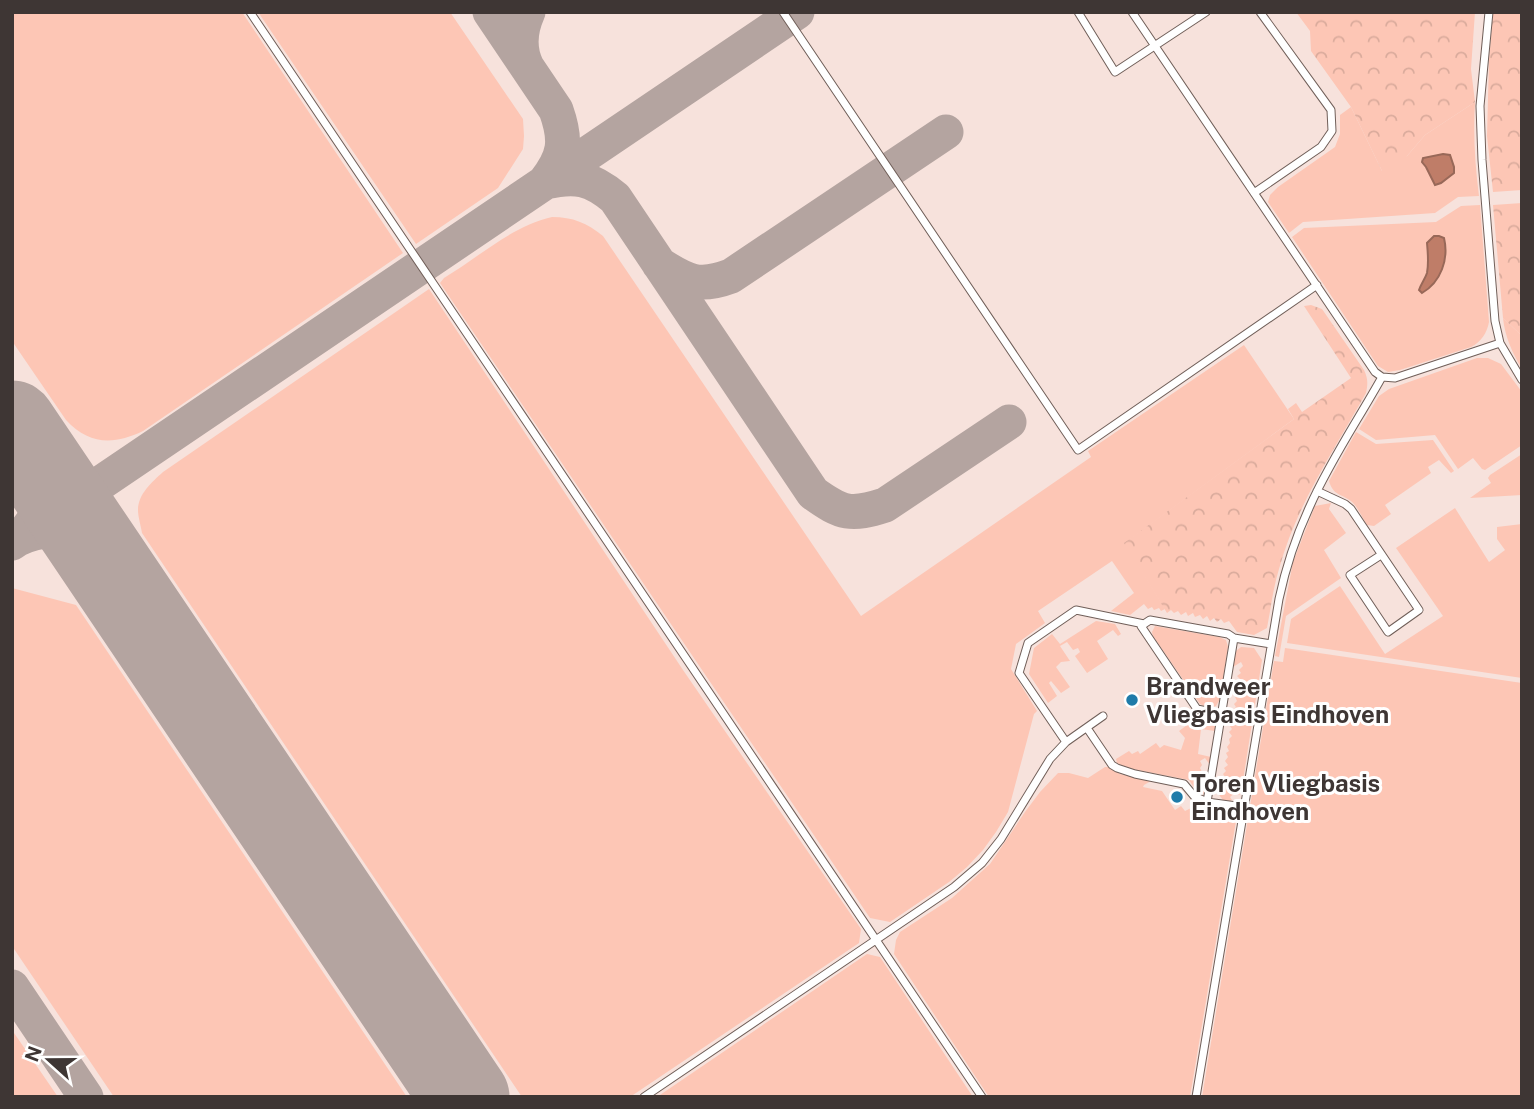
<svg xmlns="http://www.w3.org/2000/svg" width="1534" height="1109" font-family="'Public Sans',sans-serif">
	<defs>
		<pattern id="forest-crowns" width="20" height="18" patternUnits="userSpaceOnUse" patternTransform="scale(1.75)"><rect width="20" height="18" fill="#fdc6b5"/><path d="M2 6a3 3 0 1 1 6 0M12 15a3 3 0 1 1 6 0" fill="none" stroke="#daab9c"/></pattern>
	</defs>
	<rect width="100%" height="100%" fill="#f7e2dc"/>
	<path fill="#fdc6b5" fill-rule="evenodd" d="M13,12h229l161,241 -260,178c-29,14 -54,14 -77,-11l-54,-79z
		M258,12h192l73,107 1,17 -1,13 -25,39 -82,56z
		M1475,102c-2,32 0,63 4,94l-21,1 -23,16 -132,9 -14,11 -21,-31 2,-7 8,-8 57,-40 5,-13v-19l11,-8 31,64 25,-15 18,-21z
		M1480,205l9,117c-2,11 -8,20 -18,25l-71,23 -12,2 -10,-6 -86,-129 12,-9 132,-6 25,-16zM1434,236l10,2c3,13 -1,24 -4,37l-21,15c2,-6 6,-11 8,-17 2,-10 1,-19 0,-30z
		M552,217c21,0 35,6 51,19l258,380 230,-159 -3,-6 156,-106 50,74 -169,124 40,66 -4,2 -2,-3 -5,2 -2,-3 -4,2 -4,-5 -14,11 -19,-4 23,-18 -22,-32 -74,50 7,12 -29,21 -5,25 26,42 -3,3 -26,98 -12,20 -13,18 -16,17 -18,15 -59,40 -20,-4 -430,-635 4,-5c35,-21 68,-52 108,-61z
		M429,289l254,381 178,259 -2,14 -229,154h-108l-380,-564c-1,-7 -4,-16 -4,-23 0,-16 14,-28 25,-38z
		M1503,318l19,18v33c-10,-17 -17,-32 -19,-51z
		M1477,358h11l13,6 21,28v53l-37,25 -3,-1 -9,-11 -15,11 -23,-34 -59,5 -17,-11 20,-33 10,-7z
		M1356,432l20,12 57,-4 21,31 -3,2 -12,-13 -11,7 3,6 -46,32 6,9 -17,12 -7,-1c-4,-6 -8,-15 -13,-21 -10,-11 -20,-6 -25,-23z
		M1522,454v41l-52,3 21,-15 -3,-5 2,-3z
		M1331,503l-2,6 17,24 -22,17 17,28 -55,38 -7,41 -4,-1 18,-94 22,-56z
		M1455,508l34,54 16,-12 -8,-11v-12l25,-3v154l-235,-35 4,-24 49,-33 45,68 58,-38 -47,-68z
		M12,588l64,17 331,492h-293l-102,-151z
		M1096,621l19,3 6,10 -3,2 -5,-6 -16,11 11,18 -21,14 -12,-17 5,-4 -2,-4 -5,2 -6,-8 -7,4 10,15 -9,1 -5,5 14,20 -9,6 -10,-12 -2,2 8,13 -9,7 -19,-29 5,-26 18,-14 8,10z
		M1155,626l64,11 7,3 2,7 -8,52 -4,7 -7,2 -9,-4 -47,-68 -1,-4z
		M1241,647l13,1 8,12 -21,133 -2,2 -3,-3 -6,5 2,3 -2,1 -7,-1 -9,-12 12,-10 -3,-4 3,-3 -2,-3 4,-3 -3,-4 3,-4 -2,-4 3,-2 -2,-4 3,-4 -1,-4 3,-3 -3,-4 3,-3 -2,-3 3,-3 -2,-5 3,-3 -1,-5 3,-3 -2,-3 3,-3 -2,-4 3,-3 -2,-6 2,-2 -1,-3 3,-4 -3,-3 4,-3 -2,-3 4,-4 -2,-4 -8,5 3,-16z
		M1285,648l237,35v414h-320l72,-436 9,1z
		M1198,717l3,2 16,3 -2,9 -14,-2 -3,25 13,3 -1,8 -5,-7 -5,3 2,4 -2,3 2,4 -4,3 2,4 -3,2 8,13 -9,-3 -7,-11 -62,-12 -10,-5 -1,-4 13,-8 3,3 6,-3 2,3 16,-11 4,5 4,-3 17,5 4,-12 -6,-7z
		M1105,767h4l11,7 31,7 -7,4 -1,2 19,4 13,19 6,-4 4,5 6,-3 2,3 5,-2 2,4 4,-2 3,4 4,-3 5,6 12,-9 8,12 -46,276h-201l-95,-143 2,-14 4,-8 52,-34 38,-34 35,-52 15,-20 18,-19h11l19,5z
		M867,954l13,3 93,140h-316z
		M12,1030l46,67h-46z"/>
	<path fill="url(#forest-crowns)" d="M1296,12h179l-4,57 4,33 -50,33 -18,21 -9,16 -16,-1 -31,-64 -40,-56 -1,-20z
		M1493,12h29v178l-29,2 -6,-56 2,-76z
		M1522,203v133l-19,-18 -10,-113z
		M1311,305l11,4 42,61c4,8 4,14 2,23 -32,57 -70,113 -87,176 -6,19 -8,39 -12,59l-13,7 -17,-3 -8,-11 -5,2 -3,-4 -4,3 -3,-4 -4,3 -3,-5 -4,3 -3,-4 -5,2 -2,-4 -5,3 -2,-4 -5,3 -3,-4 -4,2 -3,-3 -4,3 -43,-70 170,-124 -6,-10 8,-6 6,9 49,-34 -47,-72z"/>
	<path fill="#bf7d68" stroke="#986858" stroke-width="2" d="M1443,154l7,1 4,12v6l-13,10 -6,2 -9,-18 -4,-5 1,-4z
		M1434,236h5l5,2c5,21 -3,44 -22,55l-3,-3c2,-6 6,-11 8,-17 2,-10 1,-19 0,-30z"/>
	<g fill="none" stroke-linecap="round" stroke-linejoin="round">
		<path stroke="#b4a4a0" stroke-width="35" d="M490,12l66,98c11,31 9,46 -11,72
			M527,67c-9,-18 -7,-37 1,-55
			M545,182c31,-7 46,-4 70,16l198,295c29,21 38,23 72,12l124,-83
			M659,264c28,18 40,24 72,12l215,-144
			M39,464c7,32 3,52 -21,75 33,-15 47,-8 77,8
			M12,543l785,-531
			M12,987l74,110"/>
		<path stroke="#b4a4a0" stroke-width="89" d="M12,425l453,672"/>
		<defs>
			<path id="lane" d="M250,12l732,1085
				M783,12l295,438 239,-165
				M1078,12l37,60 91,-60
				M1132,12l243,360 7,5 13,1 105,-35
				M1489,12l-9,94 2,54 13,161 5,22 22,37
				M1254,193l67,-46 11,-16 -1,-21 -71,-98
				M1317,491l28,13 6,5 68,101 -31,22 -38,-57 31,-20
				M1222,714l-25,-5 -56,-83 9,-6 78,14 6,4
				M1087,728l25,37 5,3 18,6 49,10 10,12 13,6
				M1066,742l-47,-69 9,-30 48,-33 68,14
				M1244,807l-37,-5 27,-164 37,6
				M644,1097l310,-210 28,-24 19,-24 49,-80 16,-17 37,-26
				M1196,1097l83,-498c7,-33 17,-63 31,-93 20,-45 48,-86 72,-129"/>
		</defs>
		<use href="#lane" stroke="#705f59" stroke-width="9"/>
		<use href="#lane" stroke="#fff" stroke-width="7"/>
	</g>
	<g fill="#1f7ba9" stroke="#fff" stroke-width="2.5">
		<circle cx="1132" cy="700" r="7"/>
		<circle cx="1177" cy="797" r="7"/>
	</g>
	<g text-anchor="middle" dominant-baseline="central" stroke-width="6" stroke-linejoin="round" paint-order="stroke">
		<g font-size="24" font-weight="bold" fill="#3e3634" stroke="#fff" text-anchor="start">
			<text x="1146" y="686">Brandweer<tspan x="1146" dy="28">Vliegbasis Eindhoven</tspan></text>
			<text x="1191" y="783">Toren Vliegbasis<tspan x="1191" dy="28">Eindhoven</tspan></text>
		</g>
	</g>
	<rect width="1534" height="1109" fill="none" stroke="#3e3634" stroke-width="28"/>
	<g transform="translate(49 1060) rotate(291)" stroke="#ffffff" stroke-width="5" paint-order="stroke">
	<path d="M0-5L12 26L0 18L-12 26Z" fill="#3e3634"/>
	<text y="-10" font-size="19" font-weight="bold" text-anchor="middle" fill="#3e3634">N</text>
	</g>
</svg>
